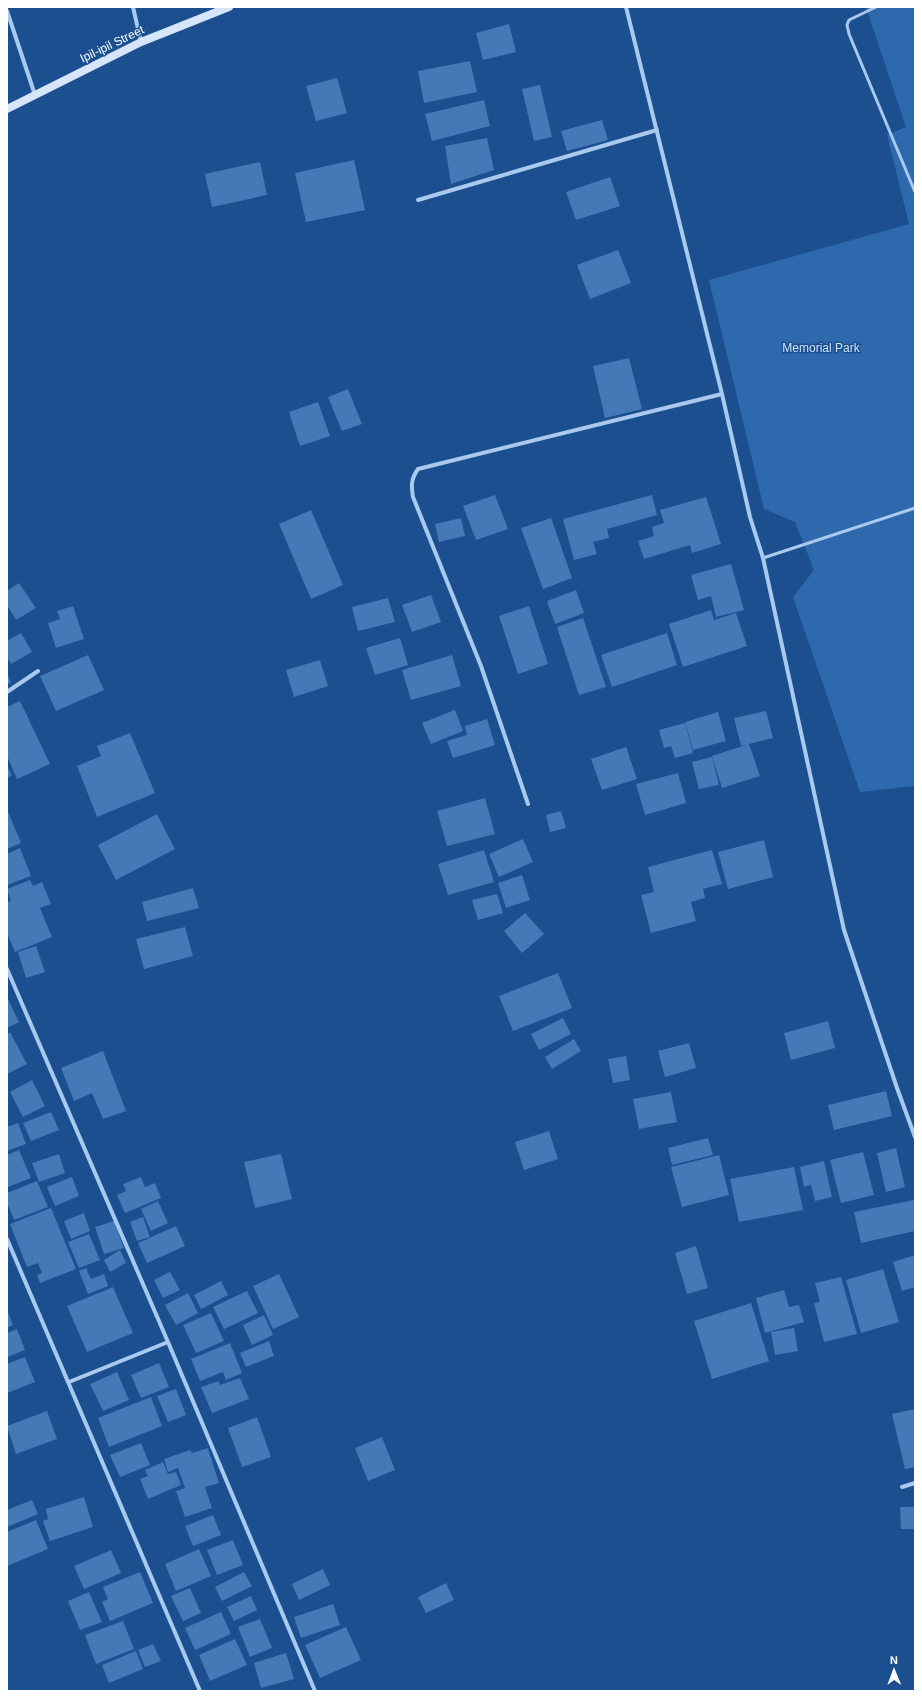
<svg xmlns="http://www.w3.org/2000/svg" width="922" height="1698" font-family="Helvetica,sans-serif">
	<rect width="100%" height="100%" fill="#1b4f8f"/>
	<path fill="#2e69ad" d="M866,7h49v779l-55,6 -67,-195 21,-27 -19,-48 -31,-13 -55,-229 200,-56 -22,-89 19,-8z"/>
	<path fill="#4478b7" d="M509,24l7,28 -33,8 -7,-27z
		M470,61l7,31 -53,11 -6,-32z
		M337,78l10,35 -31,8 -10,-35z
		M540,85l12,52 -18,4 -12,-52z
		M484,100l6,26 -58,15 -7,-27z
		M602,120l6,20 -41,11 -6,-20z
		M487,138l7,32 -43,14 -6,-38z
		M354,160l11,50 -59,12 -11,-49z
		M260,162l7,33 -55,12 -7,-33z
		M610,177l10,29 -44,14 -10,-28z
		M618,250l13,33 -41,16 -13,-34z
		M629,358l13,51 -37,9 -12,-52z
		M348,389l14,35 -20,7 -14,-34z
		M318,402l12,34 -30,10 -11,-34z
		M495,495l13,34 -32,11 -13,-34z
		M652,495l5,20 -50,14 2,9 -16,4 4,12 -23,6 -11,-41z
		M706,497l15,47 -29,9 -2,-8 -46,14 -6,-18 16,-5 -2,-9 12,-4 -4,-13z
		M311,510l32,75 -32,14 -32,-75z
		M461,518l4,18 -26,6 -4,-18z
		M551,518l21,60 -29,11 -22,-61z
		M731,564l13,46 -28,7 -5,-21 -13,4 -7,-25z
		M19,583l17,25 -20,12 -9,-15v-14z
		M576,590l8,23 -29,11 -8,-23z
		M431,595l10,27 -29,10 -10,-27z
		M388,598l7,24 -37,9 -6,-24z
		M73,606l11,33 -28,9 -8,-25 12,-4 -3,-8z
		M529,606l19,58 -30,10 -19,-58z
		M711,610l3,10 22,-7 11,33 -64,21 -14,-43z
		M583,618l23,69 -27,8 -22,-68z
		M21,633l11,19 -21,12 -4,-7v-16z
		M667,633l10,32 -65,22 -11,-32z
		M400,638l8,27 -33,10 -9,-27z
		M88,655l16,35 -48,21 -16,-35z
		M452,655l9,31 -50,14 -9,-30z
		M320,660l8,26 -34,11 -8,-27z
		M7,672l4,11 -4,1z
		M20,701l30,63 -33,15 -10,-23v-49z
		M455,710l8,21 -32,13 -9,-21z
		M766,711l7,27 -32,8 -7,-28z
		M718,712l8,29 -33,9 -8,-28z
		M487,719l8,26 -42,13 -6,-17 20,-6 -2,-9z
		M685,723l8,30 -18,5 -4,-12 -7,2 -5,-18z
		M130,733l25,60 -58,24 -20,-51 24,-10 -4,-10z
		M749,744l11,32 -38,12 -10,-32z
		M626,747l11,32 -35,11 -11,-31z
		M712,757l7,28 -20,4 -7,-27z
		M7,766l5,9 -5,3z
		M678,773l8,30 -41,12 -9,-31z
		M485,798l10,36 -48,12 -10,-35z
		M7,809l14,34 -14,6z
		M561,811l5,17 -16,4 -4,-17z
		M157,814l18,35 -59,31 -18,-35z
		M523,839l10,23 -34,15 -10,-23z
		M764,840l9,37 -45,12 -10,-37z
		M20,848l11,28 -24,9v-31z
		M484,850l10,32 -46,13 -10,-31z
		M712,850l10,34 -19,5 2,9 -14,4 5,19 -45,12 -10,-38 13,-3 -6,-25z
		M522,875l8,25 -24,8 -8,-25z
		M30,880l3,6 9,-4 9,22 -11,4 12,29 -37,15 -8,-19v-31l4,-1 -4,-12z
		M193,888l6,20 -52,13 -5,-19z
		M497,894l6,19 -25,7 -6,-20z
		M525,913l19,21 -22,19 -18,-22z
		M185,927l8,29 -49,13 -8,-30z
		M36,946l9,26 -19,6 -8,-26z
		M558,973l14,35 -59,23 -14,-35z
		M7,997l12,25 -12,6z
		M563,1018l8,16 -32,16 -8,-16z
		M828,1021l7,27 -44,12 -7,-27z
		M10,1032l17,32 -20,10v-40z
		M574,1039l7,12 -29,18 -7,-12z
		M689,1043l7,25 -31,9 -7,-26z
		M103,1051l23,60 -23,8 -11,-26 -18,8 -13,-33z
		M626,1056l4,24 -17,3 -5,-24z
		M32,1080l13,26 -22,11 -13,-25z
		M886,1091l6,25 -58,14 -6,-25z
		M671,1092l6,30 -38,7 -6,-30z
		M51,1112l8,18 -28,11 -8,-18z
		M18,1123l8,21 -19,7v-24z
		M549,1131l9,28 -34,11 -9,-28z
		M708,1138l5,17 -41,10 -4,-17z
		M896,1148l9,39 -19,5 -9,-39z
		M19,1150l12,28 -23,9 -1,-32z
		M863,1152l11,43 -33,8 -11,-43z
		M59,1154l6,19 -26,9 -7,-19z
		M281,1154l11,45 -37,9 -11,-46z
		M719,1155l10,40 -47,12 -11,-40z
		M824,1161l8,36 -17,4 -4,-16 -7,2 -4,-20z
		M794,1167l9,43 -64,12 -9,-43z
		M72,1177l7,19 -24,10 -8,-19z
		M141,1177l4,10 10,-4 6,15 -36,15 -8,-18 9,-4 -3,-7z
		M37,1181l11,26 -34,13 -7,-18v-9z
		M914,1200l1,31 -54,12 -7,-31z
		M158,1201l10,22 -17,8 -10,-22z
		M51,1208l25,61 -36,14 -3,-8 5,-2 -4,-10 -11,4 -17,-43z
		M84,1213l6,18 -19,8 -7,-18z
		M143,1217l7,20 -13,4 -7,-19z
		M114,1221l10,27 -20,6 -9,-27z
		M176,1226l9,20 -38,17 -9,-20z
		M89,1234l11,26 -21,8 -11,-26z
		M696,1246l12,42 -21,6 -12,-41z
		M120,1250l6,13 -16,9 -6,-12z
		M915,1255v32l-13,4 -9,-29z
		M86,1268l5,11 13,-5 4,12 -20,8 -9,-23z
		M883,1269l16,53 -38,11 -15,-53z
		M170,1272l10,18 -17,8 -9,-18z
		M279,1274l20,43 -26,12 -20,-43z
		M841,1277l16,57 -33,8 -10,-39 6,-1 -5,-19z
		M221,1281l7,14 -27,14 -7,-14z
		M113,1287l20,46 -46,19 -20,-46z
		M784,1290l5,17 10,-2 5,17 -39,11 -9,-35z
		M247,1291l11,22 -34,16 -11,-22z
		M188,1293l10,20 -22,12 -11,-20z
		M751,1303l18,58 -57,18 -18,-58z
		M7,1310l6,15 -6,3z
		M211,1313l13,28 -28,12 -13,-28z
		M264,1315l9,20 -21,10 -9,-20z
		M794,1328l4,23 -23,4 -4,-23z
		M17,1329l8,21 -18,7v-24z
		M269,1341l5,15 -28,11 -6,-14z
		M230,1343l12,30 -16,7 -3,-8 -23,9 -9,-22z
		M25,1357l10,25 -28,11v-29z
		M159,1363l10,24 -28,11 -10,-23z
		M117,1372l12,28 -26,11 -13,-27z
		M240,1378l9,21 -37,14 -11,-26 18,-6 1,4z
		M176,1389l10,26 -18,7 -11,-26z
		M151,1397l11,29 -53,21 -11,-29z
		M915,1409v58l-10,2 -13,-55z
		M47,1411l10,28 -41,15 -9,-28z
		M257,1417l14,40 -29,10 -14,-39z
		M382,1437l13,33 -27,11 -13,-33z
		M141,1443l9,22 -30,12 -10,-22z
		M208,1448l11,35 -14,4 7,21 -27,9 -9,-26 9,-3 -7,-20 -10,4 -4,-13 26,-9 2,3z
		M163,1462l5,12 8,-2 5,13 -33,14 -8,-20 8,-3 -3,-6z
		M84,1497l9,30 -43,14 -7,-20 5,-2 -2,-10z
		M32,1500l6,14 -31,13v-17z
		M900,1507h15v22h-14z
		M213,1515l8,20 -28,11 -8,-20z
		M36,1520l12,29 -41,17v-34z
		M233,1540l10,25 -26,10 -10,-25z
		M199,1549l12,27 -35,15 -11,-27z
		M111,1550l10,23 -37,16 -10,-23z
		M323,1569l7,16 -31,15 -7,-16z
		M140,1572l13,31 -43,18 -8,-19 6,-3 -5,-12z
		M244,1572l8,14 -30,15 -7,-14z
		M446,1583l8,17 -28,13 -8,-16z
		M190,1588l11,25 -18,8 -12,-25z
		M89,1592l13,30 -22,8 -12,-29z
		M251,1596l6,14 -23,11 -7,-14z
		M333,1604l7,21 -39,13 -7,-21z
		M221,1612l10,22 -36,16 -10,-22z
		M260,1619l12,29 -22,9 -12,-30z
		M123,1621l11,28 -38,15 -11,-29z
		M346,1627l15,33 -41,18 -15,-33z
		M235,1639l12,26 -37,16 -11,-26z
		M153,1644l8,17 -16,6 -7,-17z
		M136,1651l7,18 -34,14 -7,-18z
		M286,1653l8,26 -33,9 -7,-25z"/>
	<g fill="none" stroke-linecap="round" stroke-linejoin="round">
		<path stroke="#a9c9ee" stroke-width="3" d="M876,7l-27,13 -2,5 2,9 66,158
			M763,558l152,-50"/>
		<path stroke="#a9c9ee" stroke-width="4" d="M133,7l8,35
			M626,7l96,387 28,123 13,41 81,372 53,158 18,49
			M7,11l28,84
			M418,200l239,-70
			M7,692l31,-21
			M528,804l-47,-138 -68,-169c-2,-12 -2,-18 5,-28l304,-75
			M7,969l161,373 147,349
			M7,1239l193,452
			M69,1382l99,-40
			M902,1487l13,-4"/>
		<path stroke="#d6e6fa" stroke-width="8" d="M7,109l134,-67 88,-35"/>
	</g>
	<g text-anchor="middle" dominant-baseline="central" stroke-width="3" stroke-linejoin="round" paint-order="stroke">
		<g font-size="12" fill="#fff" stroke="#1b4f8f">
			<text transform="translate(112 44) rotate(-26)">Ipil-ipil Street</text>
		</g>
		<g font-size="12" fill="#cfe3fa" stroke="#1b4f8f">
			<text x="821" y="348">Memorial Park</text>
		</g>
	</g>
	<rect width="922" height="1698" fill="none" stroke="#ffffff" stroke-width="16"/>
	<g transform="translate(894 1670) rotate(359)" stroke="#1b4f8f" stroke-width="3" paint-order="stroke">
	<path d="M0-3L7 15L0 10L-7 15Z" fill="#ffffff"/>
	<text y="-6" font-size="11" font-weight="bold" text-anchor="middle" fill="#ffffff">N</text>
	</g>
</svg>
